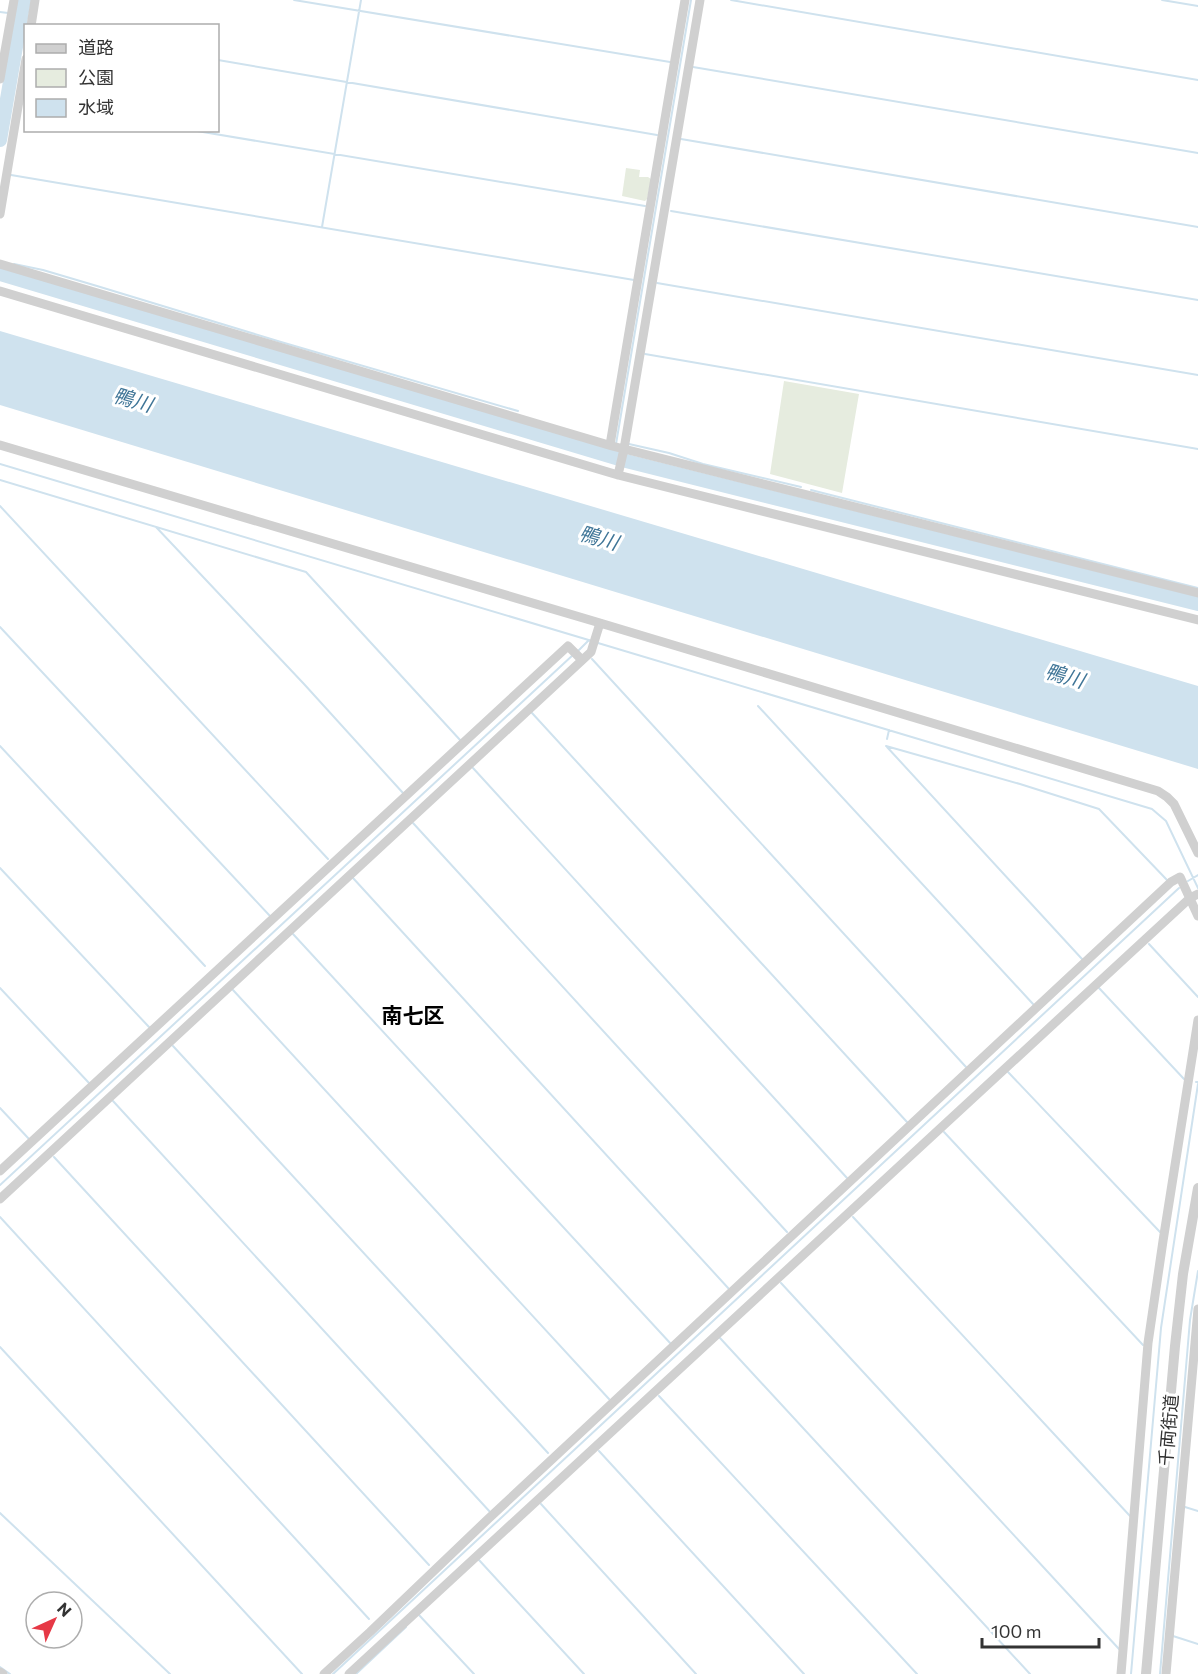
<svg xmlns="http://www.w3.org/2000/svg" width="1198" height="1674" font-family="Commissioner,'Noto Sans JP',sans-serif">
	<rect width="100%" height="100%" fill="#fff"/>
	<path fill="#e6ecdf" d="M626,168l14,2 -1,7h9l3,2 -4,20 -2,2 -23,-5z
		M784,381l75,13 -17,99 -72,-19z"/>
	<path fill="#cfe2ee" d="M0,331l1198,355v83l-1198,-364z"/>
	<g fill="none" stroke-linecap="round" stroke-linejoin="round">
		<path stroke="#cfe2ee" stroke-width="2" d="M294,0l376,62
			M731,0l467,80
			M1162,0l36,6
			M0,12l8,1
			M17,15l4,1
			M19,26l2,1
			M218,60l439,75
			M693,67l505,86
			M7,99l2,1
			M0,114l5,1
			M191,130l454,76
			M681,139l517,88
			M11,175l623,105
			M671,211l527,89
			M322,227l39,-227
			M14,264l29,6 54,16 184,56 237,69
			M657,283l541,92
			M645,354l553,95
			M616,444l75,-444
			M629,444l40,9 34,11 98,23
			M613,457l2,-8
			M0,464l592,177
			M0,480l306,92 155,169
			M811,490l387,98
			M0,506l328,353
			M156,527l148,157 99,109
			M0,627l270,289
			M598,643l554,166 14,12 32,67
			M578,651l11,-11
			M592,659l374,408
			M758,706l275,298
			M532,713l375,409
			M887,739l2,-9
			M0,746l205,220
			M886,746l134,38 79,25 68,71
			M887,747l195,212
			M473,768l374,410
			M413,823l374,409
			M0,868l149,159
			M353,878l376,411
			M1188,881l10,-6
			M293,934l378,410
			M1149,944l49,53
			M0,988l89,95
			M1099,988l85,91
			M233,990l376,409
			M173,1046l375,407
			M1008,1072l152,160
			M1196,1082h2
			M113,1101l378,412
			M0,1108l29,31
			M944,1132l199,213
			M54,1157l375,408
			M0,1185l574,-531
			M0,1217l369,402
			M853,1217l277,299
			M781,1283l338,366
			M720,1338l310,336
			M0,1347l302,327
			M659,1396l258,278
			M599,1451l205,223
			M541,1504l155,170
			M1185,1507l13,4
			M0,1513l170,161
			M479,1560l105,114
			M419,1615l55,59
			M1173,1636l25,8
			M0,1667l10,7
			M333,1674l846,-786
			M356,1674l50,-47
			M1131,1674l30,-346 37,-244
			M1160,1674l30,-354 8,-49"/>
		<path stroke="#cfe2ee" stroke-width="14" d="M0,140l24,-140
			M0,274l626,187 572,143"/>
		<path stroke="#d0d0d0" stroke-width="9" d="M31,26l4,-26
			M0,79l14,-79
			M0,214l26,-155
			M0,264l612,182 586,147
			M0,291l618,184 580,145
			M0,445l600,178 558,168 9,6 7,7 24,49
			M610,445l75,-445
			M618,475l6,-26 76,-449
			M0,1171l568,-525 14,14
			M0,1199l591,-547 9,-29
			M0,1672l3,2
			M324,1674l46,-42 117,-112 684,-638 9,-5 18,39
			M349,1674l841,-776 8,-4
			M1121,1674l27,-331 15,-102 35,-221
			M1166,1674l32,-365"/>
		<path stroke="#d0d0d0" stroke-width="10" d="M1146,1674l29,-328 8,-72 15,-86"/>
	</g>
	<g text-anchor="middle" dominant-baseline="central" stroke-width="6" stroke-linejoin="round" paint-order="stroke">
		<g font-size="18" fill="#333" stroke="#fff">
			<text transform="translate(1168 1430) rotate(-85)">千両街道</text>
		</g>
		<g font-size="20" font-style="italic" fill="#3f7597" stroke="#fff">
			<text transform="translate(133 399) rotate(16)">鴨川</text>
			<text transform="translate(599 537) rotate(16)">鴨川</text>
			<text transform="translate(1065 675) rotate(16)">鴨川</text>
		</g>
		<g font-size="21" font-weight="bold" fill="#000" stroke="#fff">
			<text x="413" y="1014">南七区</text>
		</g>
	</g>
	<rect x="24" y="24" width="195" height="108" fill="#ffffff" stroke="#adadad" stroke-width="1.5"/>
	<rect x="36" y="44" width="30" height="9" fill="#d0d0d0" stroke="#adadad" stroke-width="1.5"/>
	<text x="78" y="54" font-size="18" fill="#333333">道路</text>
	<rect x="36" y="69" width="30" height="18" fill="#e6ecdf" stroke="#adadad" stroke-width="1.5"/>
	<text x="78" y="84" font-size="18" fill="#333333">公園</text>
	<rect x="36" y="99" width="30" height="18" fill="#cfe2ee" stroke="#adadad" stroke-width="1.5"/>
	<text x="78" y="114" font-size="18" fill="#333333">水域</text>
	<g transform="translate(54 1620) rotate(45)"><circle r="28" fill="#ffffff" stroke="#adadad" stroke-width="1.5"/>
	<path d="M0-4.5L10 22L0 15L-10 22Z" fill="#e63946"/>
	<text y="-9" font-size="16" font-weight="bold" text-anchor="middle" fill="#333333">N</text>
	</g>
	<path d="M982 1638v9h117v-9" fill="none" stroke="#333333" stroke-width="3"/>
	<text x="991" y="1638" font-size="18" fill="#333333" stroke="#ffffff" stroke-width="4.5" paint-order="stroke">100 m</text>
</svg>
